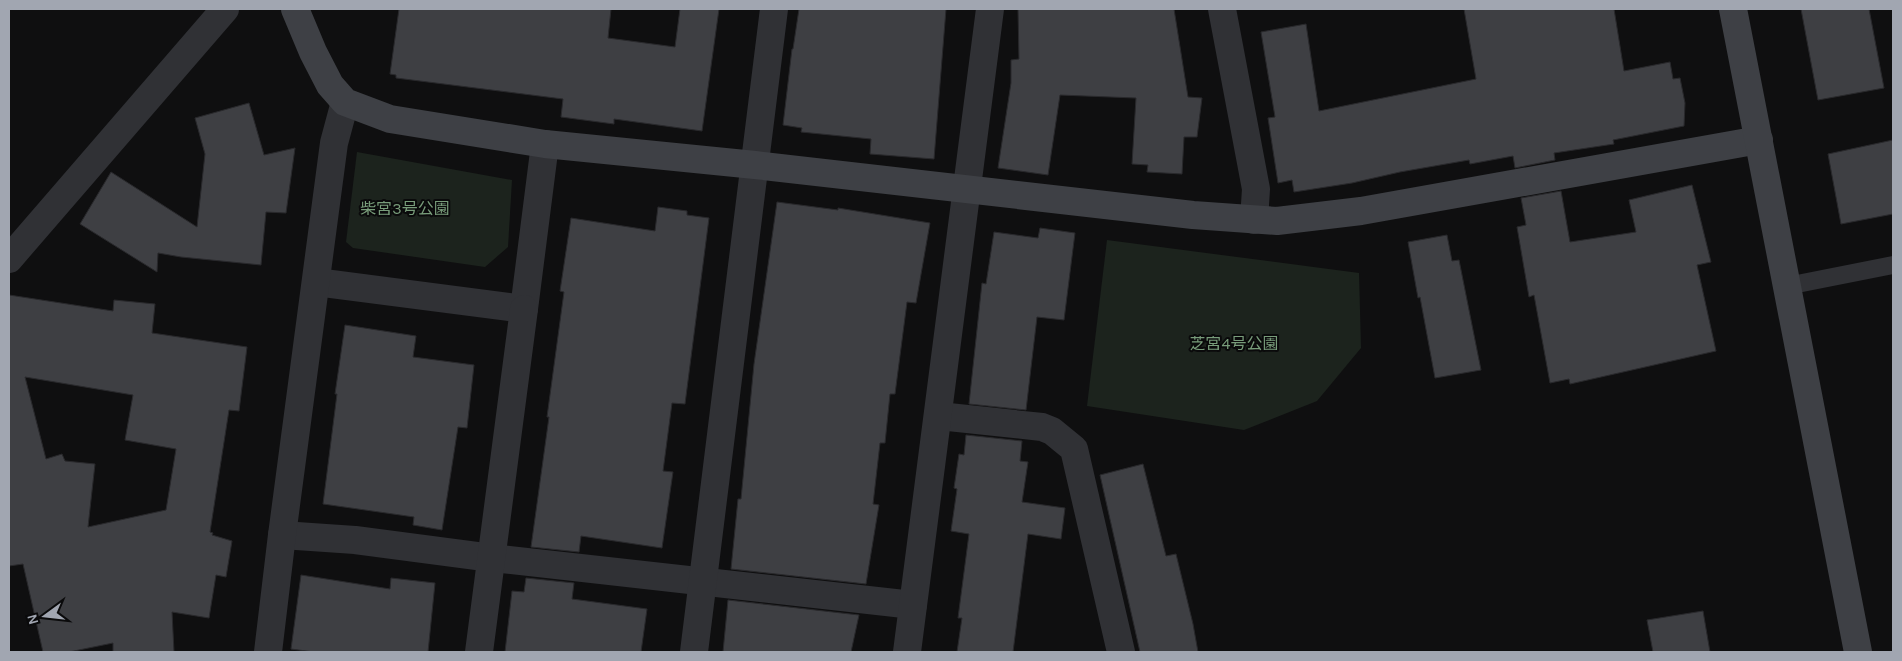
<svg xmlns="http://www.w3.org/2000/svg" width="1902" height="661" viewBox="0 0 1902 661" font-family="Karla,'Noto Sans JP',sans-serif">
<style>
.green{fill:#1c231d}
.building{fill:#3e3f43;stroke:#29292c;fill-rule:evenodd}
.lines{fill:none;stroke-linecap:round;stroke-linejoin:round}
.lane{stroke:#303135;stroke-width:18}
.street{stroke:#303135;stroke-width:28}
.secondary{stroke:#3e4045;stroke-width:28}
.labels{text-anchor:middle;dominant-baseline:central;stroke-width:4;stroke-linejoin:round;paint-order:stroke}
.park-label{font-size:16px;fill:#789c7a;stroke:#0a0a0b}
</style>
<rect width="100%" height="100%" fill="#0f0f10"/>
<g class="green">
<polygon points="357,152 512,180 508,247 485,267 353,248 346,242"/>
<polygon points="1107,240 1359,273 1361,348 1317,401 1244,430 1087,406"/>
</g>
<g class="building">
<polygon points="399,9 611,9 608,38 675,47 680,9 719,9 702,131 614,119 614,124 561,117 563,99 396,78 396,75 390,74"/>
<polygon points="799,9 946,9 934,159 870,154 871,139 801,132 802,128 783,125 792,49 793,49"/>
<polygon points="1018,9 1174,9 1188,97 1202,98 1197,137 1184,137 1182,174 1147,172 1148,165 1132,164 1136,98 1060,95 1048,175 998,168 1011,83 1011,60 1019,59"/>
<polygon points="1464,9 1614,9 1624,71 1670,62 1673,79 1680,78 1685,103 1684,126 1613,140 1614,144 1554,153 1555,160 1515,168 1513,156 1470,164 1469,160 1400,172 1352,183 1294,192 1292,180 1278,183 1268,118 1275,117 1261,32 1306,24 1319,111 1476,79"/>
<polygon points="1801,9 1869,9 1884,88 1818,100"/>
<polygon points="249,103 264,155 295,148 286,213 266,212 261,265 181,257 158,253 157,272 80,224 111,172 197,227 205,154 195,118"/>
<polygon points="1893,140 1893,214 1841,224 1828,154"/>
<polygon points="1692,185 1711,262 1697,265 1716,351 1570,384 1569,379 1550,383 1534,295 1529,297 1517,227 1526,225 1521,198 1561,191 1570,242 1636,232 1629,200"/>
<polygon points="777,202 838,210 838,208 930,223 916,303 907,302 895,394 890,394 885,443 880,443 873,504 879,505 866,584 731,569 738,499 741,499 754,364"/>
<polygon points="658,207 687,211 687,215 709,218 685,404 672,403 663,471 673,472 662,548 581,536 579,552 531,547 549,417 547,417 564,292 560,291 571,218 655,231"/>
<polygon points="1040,228 1075,233 1064,320 1037,317 1026,410 969,404 982,283 986,284 994,232 1038,238"/>
<polygon points="1447,235 1452,261 1459,260 1481,370 1435,378 1420,297 1418,298 1408,242"/>
<path d="M 9,295 L 113,311 L 114,300 L 155,304 L 152,333 L 247,347 L 239,411 L 229,410 L 210,532 L 213,533 L 212,535 L 232,541 L 226,577 L 216,575 L 209,618 L 172,612 L 174,652 L 113,652 L 113,643 L 69,652 L 43,652 L 23,564 L 9,566 ZM 25,377 L 133,395 L 125,440 L 176,449 L 166,510 L 88,527 L 95,464 L 65,461 L 62,454 L 46,459 Z"/>
<polygon points="345,325 416,336 413,357 474,365 467,428 458,427 442,530 413,525 414,517 323,504 337,394 335,394"/>
<polygon points="966,435 1022,441 1020,461 1028,462 1022,502 1065,508 1061,539 1028,534 1013,652 957,652 962,618 958,618 969,534 951,531 957,489 954,488 959,454 964,455"/>
<polygon points="1143,464 1166,556 1176,554 1193,624 1198,652 1140,652 1100,475"/>
<polygon points="301,575 390,589 391,578 435,583 428,652 314,652 291,649"/>
<polygon points="526,578 574,583 572,599 647,609 641,652 505,652 512,591 524,592"/>
<polygon points="728,600 859,615 851,652 723,652"/>
<polygon points="1703,611 1710,652 1653,652 1647,620"/>
</g>
<g class="lines">
<polyline class="lane" points="1787,286 1893,265"/>
<g class="street">
<polyline points="1222,9 1256,189 1254,220"/>
<polyline points="9,259 225,9"/>
<polyline points="316,282 524,309 545,144"/>
<polyline points="939,416 1042,427 1052,431 1074,449 1121,652"/>
<polyline points="282,535 355,540 492,558 913,605"/>
<polyline points="268,652 282,535 334,143 345,102"/>
<polyline points="479,652 524,309"/>
<polyline points="694,652 774,9"/>
<polyline points="907,652 990,9"/>
</g>
<g class="secondary">
<polyline points="295,9 313,52 330,85 345,102 390,119 545,144 755,165 1193,215 1277,221 1361,211 1759,140"/>
<polyline points="1733,9 1858,652"/>
</g>
</g>
<g class="labels">
<g class="park-label">
<text x="405" y="208">柴宮3号公園</text>
<text x="1234" y="343">芝宮4号公園</text>
</g>
</g>
<rect width="1902" height="661" fill="none" stroke="#a1a6b1" stroke-width="20"/>
<g transform="translate(45 616) rotate(255)" stroke="#0a0a0b" stroke-width="4" paint-order="stroke">
<path d="M0-4L9 19L0 12L-9 19Z" fill="#a1a6b1"/>
<text y="-8" font-size="14" font-weight="bold" text-anchor="middle" fill="#a1a6b1">N</text>
</g>
</svg>
